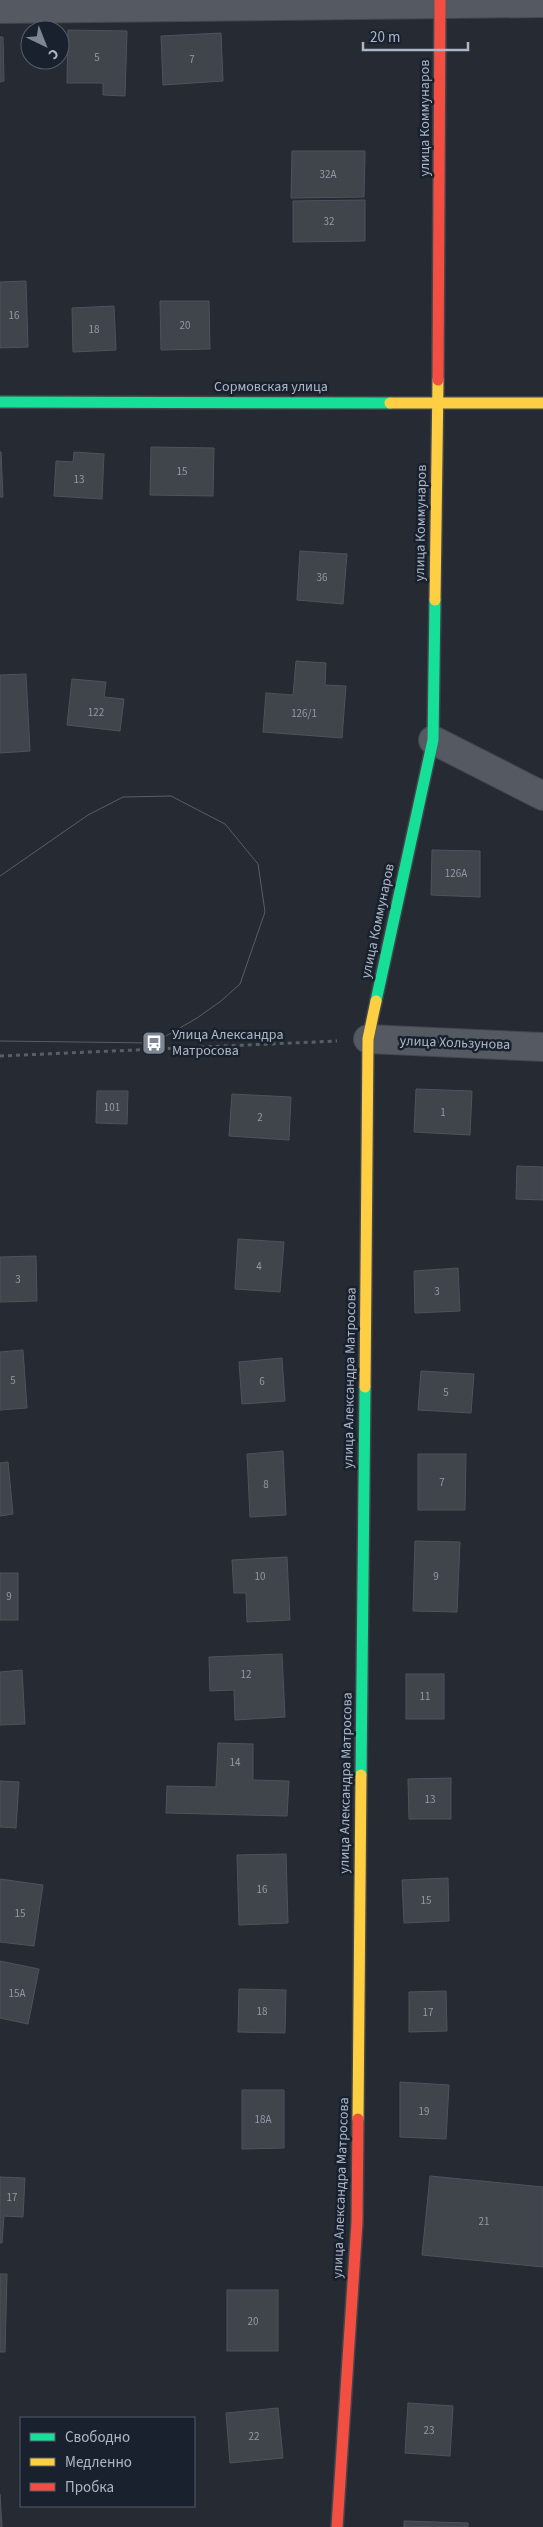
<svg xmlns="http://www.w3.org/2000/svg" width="543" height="2527" viewBox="0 0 543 2527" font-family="'Source Sans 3',sans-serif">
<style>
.building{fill:#40444b;stroke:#4d535c}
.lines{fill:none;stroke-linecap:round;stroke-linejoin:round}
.street-casing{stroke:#42464c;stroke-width:30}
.fast-casing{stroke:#42464c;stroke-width:14}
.slow-casing{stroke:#42464c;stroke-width:14}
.jam-casing{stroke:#42464c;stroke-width:14}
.path{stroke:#585e65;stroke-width:3;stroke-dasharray:4 4;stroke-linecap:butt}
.street{stroke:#545962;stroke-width:28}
.fast{stroke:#16e098;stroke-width:11}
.slow{stroke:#ffcf43;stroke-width:11}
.jam{stroke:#f24e42;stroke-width:11}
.tram{stroke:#595d64;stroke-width:1}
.labels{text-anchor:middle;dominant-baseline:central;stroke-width:5;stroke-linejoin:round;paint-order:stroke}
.number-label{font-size:11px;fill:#929aa7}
.street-label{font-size:14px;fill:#adb7c6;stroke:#19212e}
.poi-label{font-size:14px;fill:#adb7c6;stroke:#19212e;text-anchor:start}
</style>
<rect width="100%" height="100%" fill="#262b33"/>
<g class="building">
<polygon points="68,30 127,31 125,96 103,95 103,83 67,83"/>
<polygon points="221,33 223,81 163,85 161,36"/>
<polygon points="0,37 3,37 4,81 0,82"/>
<polygon points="292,151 365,151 364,197 291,198"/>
<polygon points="365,200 365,241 293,242 293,201"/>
<polygon points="26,281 28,347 0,348 0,282"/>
<polygon points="160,301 209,301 210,349 161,350"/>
<polygon points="114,306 116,350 73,352 72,308"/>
<polygon points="151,447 214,448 213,496 150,495"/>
<polygon points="0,452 1,452 3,497 0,497"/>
<polygon points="74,452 104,454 102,499 54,496 56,461 73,462"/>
<polygon points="300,551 347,554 343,604 297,600"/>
<polygon points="296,661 326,663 325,685 346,686 342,738 263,732 266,693 293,695"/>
<polygon points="26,674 30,751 0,753 0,675"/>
<polygon points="72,679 106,682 104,697 124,699 120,731 67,725"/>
<polygon points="432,850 480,851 480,897 431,895"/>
<polygon points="416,1089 472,1091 470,1135 414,1132"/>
<polygon points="97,1091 128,1091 127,1124 96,1123"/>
<polygon points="232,1094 291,1097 289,1140 229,1136"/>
<polygon points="517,1166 543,1167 543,1200 516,1199"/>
<polygon points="238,1239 284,1242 280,1292 235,1289"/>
<polygon points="36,1256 37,1301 0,1302 0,1257"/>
<polygon points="458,1268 460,1311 415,1313 414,1271"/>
<polygon points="23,1350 27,1408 0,1410 0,1352"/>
<polygon points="282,1358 285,1401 242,1404 239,1362"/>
<polygon points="421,1371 474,1374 471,1413 418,1410"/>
<polygon points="283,1451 286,1515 250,1517 247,1454"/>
<polygon points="418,1454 466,1454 465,1510 418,1510"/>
<polygon points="8,1462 13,1514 0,1516 0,1463"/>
<polygon points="415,1541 460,1542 457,1612 413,1611"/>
<polygon points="287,1557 290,1620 247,1622 246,1593 234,1593 232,1560"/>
<rect x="0" y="1573" width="18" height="47"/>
<polygon points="282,1654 285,1717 235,1720 234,1690 210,1691 209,1657"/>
<polygon points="22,1670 25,1724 0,1725 0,1672"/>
<rect x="406" y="1674" width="38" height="45"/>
<polygon points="218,1743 253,1744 253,1780 289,1781 287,1816 166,1813 167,1786 216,1787"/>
<polygon points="451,1778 451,1819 409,1819 408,1779"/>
<polygon points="0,1781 19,1782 16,1828 0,1827"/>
<polygon points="286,1854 288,1923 239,1925 237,1855"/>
<polygon points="448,1878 449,1921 404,1923 402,1880"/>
<polygon points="0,1879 43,1885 34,1946 0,1942"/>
<polygon points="0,1961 39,1969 28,2024 0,2018"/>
<polygon points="239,1989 286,1990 285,2033 238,2032"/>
<polygon points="446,1991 447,2031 409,2032 409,1992"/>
<polygon points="400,2082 449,2085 446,2139 400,2137"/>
<polygon points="242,2090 284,2090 284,2148 242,2149"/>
<polygon points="430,2176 543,2187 543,2267 422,2255"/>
<polygon points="0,2177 25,2178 23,2217 4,2216 2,2243 0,2243"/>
<polygon points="0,2274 7,2274 5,2352 0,2352"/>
<rect x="227" y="2290" width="51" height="61"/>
<polygon points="408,2403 453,2406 450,2456 405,2453"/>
<polygon points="278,2408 283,2458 230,2463 226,2413"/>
<polygon points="0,2494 2,2527 0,2527"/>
<polygon points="404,2521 468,2523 468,2527 404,2527"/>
</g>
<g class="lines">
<g class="street-casing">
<g id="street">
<polyline points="0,9 543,3"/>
<polyline points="433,740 543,796"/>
<polyline points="368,1039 543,1047"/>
</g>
</g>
<g class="fast-casing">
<g id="fast">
<polyline points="0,402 390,403"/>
<polyline points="376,1001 433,740 435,600"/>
<polyline points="361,1775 365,1387"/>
</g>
</g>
<g class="slow-casing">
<g id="slow">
<polyline points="390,403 543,403"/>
<polyline points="435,600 438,380"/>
<polyline points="365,1387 368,1039 376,1001"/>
<polyline points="358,2119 361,1775"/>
</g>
</g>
<g class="jam-casing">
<g id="jam">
<polyline points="438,380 440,0"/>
<polyline points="337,2527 357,2222 358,2119"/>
</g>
</g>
<polyline class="path" points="0,1056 337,1041"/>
<use href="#street" class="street"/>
<use href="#fast" class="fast"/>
<use href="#slow" class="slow"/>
<use href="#jam" class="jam"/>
<polyline class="tram" points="0,876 88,815 123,797 171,796 225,824 258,864 265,912 240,984 221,1001 197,1018 154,1043 0,1041"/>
</g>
<defs>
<g id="bus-square" transform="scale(1.25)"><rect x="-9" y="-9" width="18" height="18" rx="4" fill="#7e8693" stroke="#19212e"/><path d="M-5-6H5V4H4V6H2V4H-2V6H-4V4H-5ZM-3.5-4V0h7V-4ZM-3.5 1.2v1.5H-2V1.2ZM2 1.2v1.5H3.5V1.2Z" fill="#fff"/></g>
</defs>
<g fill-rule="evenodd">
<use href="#bus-square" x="154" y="1043"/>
</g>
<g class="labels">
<g class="number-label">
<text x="97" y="57">5</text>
<text x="192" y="59">7</text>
<text x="328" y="174">32А</text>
<text x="329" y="221">32</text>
<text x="14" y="315">16</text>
<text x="185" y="325">20</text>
<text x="94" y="329">18</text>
<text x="182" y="471">15</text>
<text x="79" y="479">13</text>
<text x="322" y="577">36</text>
<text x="96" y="712">122</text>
<text x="304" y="713">126/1</text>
<text x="456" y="873">126А</text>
<text x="112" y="1107">101</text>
<text x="443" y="1112">1</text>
<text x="260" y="1117">2</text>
<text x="259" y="1266">4</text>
<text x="18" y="1279">3</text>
<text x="437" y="1291">3</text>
<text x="13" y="1380">5</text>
<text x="262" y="1381">6</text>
<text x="446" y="1392">5</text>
<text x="442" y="1482">7</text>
<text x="266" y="1484">8</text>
<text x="260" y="1576">10</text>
<text x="436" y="1576">9</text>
<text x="9" y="1596">9</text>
<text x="246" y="1674">12</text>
<text x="425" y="1696">11</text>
<text x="235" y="1762">14</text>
<text x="430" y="1799">13</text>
<text x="262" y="1889">16</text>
<text x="426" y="1900">15</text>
<text x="20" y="1913">15</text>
<text x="17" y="1993">15А</text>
<text x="262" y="2011">18</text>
<text x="428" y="2012">17</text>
<text x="424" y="2111">19</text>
<text x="263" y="2119">18А</text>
<text x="12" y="2197">17</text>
<text x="484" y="2221">21</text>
<text x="253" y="2321">20</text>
<text x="429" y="2430">23</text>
<text x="254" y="2436">22</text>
</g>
<g class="street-label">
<text transform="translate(425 118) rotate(-90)">улица Коммунаров</text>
<text x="271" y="387">Сормовская улица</text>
<text transform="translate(421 523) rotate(-89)">улица Коммунаров</text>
<text transform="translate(378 921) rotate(-78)">улица Коммунаров</text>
<text transform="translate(455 1043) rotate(2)">улица Хользунова</text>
<text transform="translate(350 1378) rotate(-89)">улица Александра Матросова</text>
<text transform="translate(346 1783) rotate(-89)">улица Александра Матросова</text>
<text transform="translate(341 2188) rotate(-88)">улица Александра Матросова</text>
</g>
<g class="poi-label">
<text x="172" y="1035">Улица Александра<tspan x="172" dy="16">Матросова</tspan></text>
</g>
</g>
<rect x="20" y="2417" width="175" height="90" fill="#19212e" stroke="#545d6b"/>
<rect x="30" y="2433" width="25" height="8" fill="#16e098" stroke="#545d6b"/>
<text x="65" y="2442" font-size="15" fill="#adb7c6">Свободно</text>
<rect x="30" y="2458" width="25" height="8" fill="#ffcf43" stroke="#545d6b"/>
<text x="65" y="2467" font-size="15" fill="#adb7c6">Медленно</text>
<rect x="30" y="2483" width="25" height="8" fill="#f24e42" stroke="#545d6b"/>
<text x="65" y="2492" font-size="15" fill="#adb7c6">Пробка</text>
<g transform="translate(45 45) rotate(137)"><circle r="24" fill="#19212e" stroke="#545d6b"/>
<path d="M0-4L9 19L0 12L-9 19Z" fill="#7e8693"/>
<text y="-8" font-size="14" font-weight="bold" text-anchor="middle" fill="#adb7c6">С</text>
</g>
<path d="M363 42v8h105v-8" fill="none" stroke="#adb7c6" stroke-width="2.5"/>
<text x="370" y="42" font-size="15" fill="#adb7c6" stroke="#19212e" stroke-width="4" paint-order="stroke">20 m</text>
</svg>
